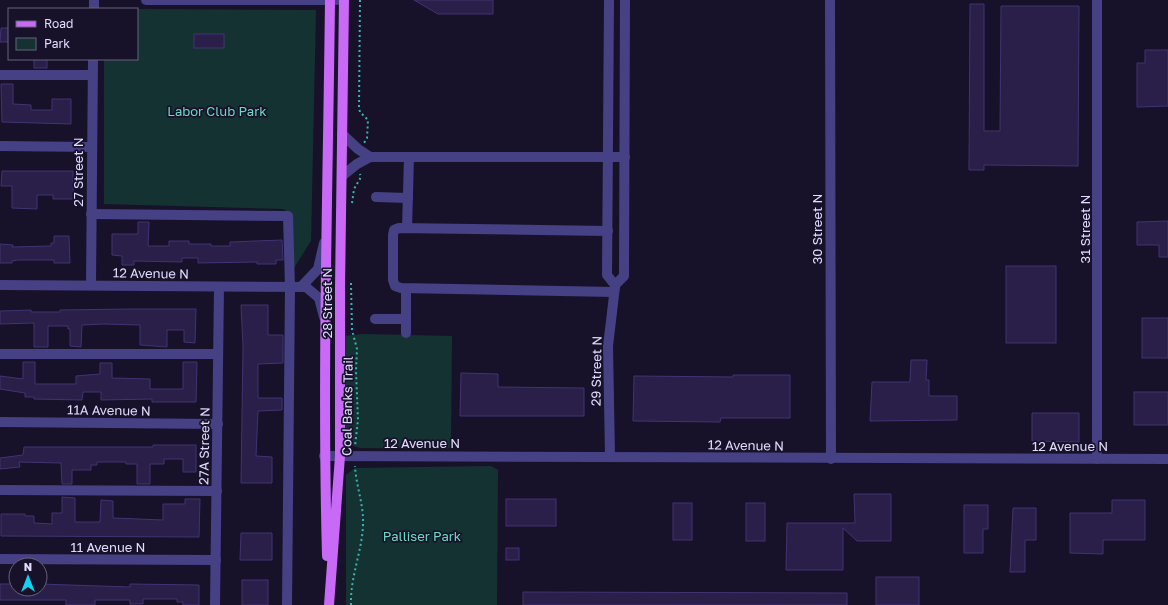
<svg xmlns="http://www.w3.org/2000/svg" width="1168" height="605" viewBox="0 0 1168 605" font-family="'Golos Text',sans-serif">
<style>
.green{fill:#153232}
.building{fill:#291f49;stroke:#423373}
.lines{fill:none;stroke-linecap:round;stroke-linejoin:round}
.path{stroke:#38b5b3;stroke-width:2;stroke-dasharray:2 3;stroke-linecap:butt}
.minor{stroke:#464085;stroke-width:10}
.major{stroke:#c86af6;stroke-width:10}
.labels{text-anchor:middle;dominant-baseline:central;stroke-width:3.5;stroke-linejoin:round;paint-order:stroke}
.park-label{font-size:13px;fill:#6bdac3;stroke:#171229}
.street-label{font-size:13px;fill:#e1dcfd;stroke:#171229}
</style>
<rect width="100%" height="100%" fill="#171229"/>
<g class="green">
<polygon points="137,9 316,10 311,241 294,268 288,212 283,209 104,204 104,59 137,59"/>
<polygon points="363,334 452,336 451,446 448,449 360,448 350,445 345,438 344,336"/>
<polygon points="491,466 498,470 497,605 346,605 346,475 355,468"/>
</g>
<g class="building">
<polygon points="414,0 493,0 493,14 438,14"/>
<polygon points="970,4 984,4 984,131 1000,131 1001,6 1079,6 1078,166 984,165 984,170 969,170"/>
<polygon points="1,28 9,28 9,42 0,42"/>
<rect x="194" y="34" width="30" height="14"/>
<polygon points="1145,50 1168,50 1168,106 1137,107 1137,63 1145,63"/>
<rect x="34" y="59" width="13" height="9"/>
<polygon points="1,84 13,84 13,104 31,105 31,110 52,110 52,99 71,99 71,124 2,122"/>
<polygon points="2,171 73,171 73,199 53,199 53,195 37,195 37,209 12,208 12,186 1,186"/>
<polygon points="1168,221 1168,257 1159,257 1159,245 1137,245 1137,222"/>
<polygon points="138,222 149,222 148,246 169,246 169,241 189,241 189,244 211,244 211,246 230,246 230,242 282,240 283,260 276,260 276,264 257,264 257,262 198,263 198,258 182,258 182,262 134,261 134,265 122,265 122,256 112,255 112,234 138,234"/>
<polygon points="54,236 69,236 70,263 54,263 54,260 18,260 12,261 12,263 0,263 0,244 13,245 12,247 51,246 51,243 54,243"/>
<rect x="1006" y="266" width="50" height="77"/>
<polygon points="241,305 268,305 268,335 283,335 283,363 258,364 258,398 282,398 282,410 258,411 256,456 272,457 272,483 241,483 243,347"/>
<polygon points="131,309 196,309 195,343 184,342 184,330 167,330 167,347 140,345 140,325 104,324 82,325 81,347 70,346 70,329 68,329 68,326 48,326 48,347 34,347 34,323 0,324 0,311 31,310 31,312 60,312 60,310"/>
<rect x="1142" y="318" width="26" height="40"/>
<polygon points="911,360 927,360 926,380 929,380 929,396 957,396 957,420 870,421 872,382 910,382"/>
<polygon points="23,362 35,362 35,384 76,384 76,376 100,374 100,363 112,363 112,378 150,379 150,389 183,389 183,362 197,362 196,402 152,402 152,399 101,400 101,392 83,392 82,400 34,399 34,397 25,397 25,393 0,389 0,376 23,379"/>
<polygon points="461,373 498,374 498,387 584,388 584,416 460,416"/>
<polygon points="733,375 790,375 790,418 721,418 720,422 633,421 634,376 733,377"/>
<rect x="1134" y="392" width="34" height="33"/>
<polygon points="1032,413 1079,413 1079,442 1032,441"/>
<polygon points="153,445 196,445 196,472 183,472 183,459 164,459 164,464 150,464 150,484 137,484 137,464 126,464 126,462 97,462 97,465 91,465 91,470 72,470 72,484 62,484 61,463 19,462 20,467 0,469 0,458 23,455 24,447 153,447"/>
<polygon points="854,494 891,494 891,541 857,541 843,528 843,570 786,570 787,523 855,523"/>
<polygon points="62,497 75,498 75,522 100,522 101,500 113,501 113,518 163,520 163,504 185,504 185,499 200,499 199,537 1,536 1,514 25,514 25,516 34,516 34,523 52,524 52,513 62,513"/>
<rect x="506" y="499" width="50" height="27"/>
<polygon points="1112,500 1145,500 1145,540 1103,540 1103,554 1070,553 1070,513 1112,513"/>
<rect x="673" y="503" width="19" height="37"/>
<rect x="746" y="503" width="19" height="38"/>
<polygon points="964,505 988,505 988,529 983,529 983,553 964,553"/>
<polygon points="1013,508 1036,508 1036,540 1025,540 1025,572 1010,572"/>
<polygon points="241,533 272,533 272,560 240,560"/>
<rect x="506" y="548" width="13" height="12"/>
<rect x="876" y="577" width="43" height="28"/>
<rect x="242" y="580" width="26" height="25"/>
<polygon points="0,584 16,584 16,589 40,589 40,584 130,587 130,584 199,585 199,605 183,605 183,602 177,602 177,599 143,599 143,604 130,604 130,600 95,600 95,605 66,605 66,600 0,600"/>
<polygon points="523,592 847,593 847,605 523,605"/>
</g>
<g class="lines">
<g class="path">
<polyline points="360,0 359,108 360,112 368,120 367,138 364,143"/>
<polyline points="352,203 354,189 361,177 360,174"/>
<polyline points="351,283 352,330 357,349 356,371 358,420 355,446"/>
<path d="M 351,605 C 350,577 362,552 363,525 C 364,505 356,486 355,466"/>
</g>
<g class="minor">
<polyline points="146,0 337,0"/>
<polyline points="609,0 607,275 615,285"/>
<polyline points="830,0 831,459"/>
<polyline points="94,9 94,0"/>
<polyline points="0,75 92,75"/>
<polyline points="342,134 358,149 370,157"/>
<polyline points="0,146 91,147"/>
<polyline points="342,176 357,164 370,157 625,157"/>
<polyline points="376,197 408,198"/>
<polyline points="91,214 288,216 290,287 287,605"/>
<polyline points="407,228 409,157"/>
<polyline points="608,231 399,228 394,230 393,235 393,280 395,286 401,288 614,292"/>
<polyline points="91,284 93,59"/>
<polyline points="0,285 306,287 319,298 324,317"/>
<polyline points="615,285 624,276 625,0"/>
<polyline points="301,287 318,269 324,243"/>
<polyline points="375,319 406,319 406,289"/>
<polyline points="406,333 406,319"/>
<polyline points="0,354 218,354"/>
<polyline points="0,422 218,424"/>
<polyline points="324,456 1168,459"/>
<polyline points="610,456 608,346 615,287"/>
<polyline points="1097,459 1097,0"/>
<polyline points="0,490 217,491"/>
<polyline points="0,559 216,560"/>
<polyline points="215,605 219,287"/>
</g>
<g class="major">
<path d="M 327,556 C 322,371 328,185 330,0"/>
<polyline points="329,605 340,456 340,288 344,0"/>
</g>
</g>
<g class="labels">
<g class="park-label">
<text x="217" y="111">Labor Club Park</text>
<text x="422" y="536">Palliser Park</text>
</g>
<g class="street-label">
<text transform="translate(78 172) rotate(-90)">27 Street N</text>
<text transform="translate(817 229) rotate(-90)">30 Street N</text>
<text transform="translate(1085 229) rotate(-90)">31 Street N</text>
<text transform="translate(151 273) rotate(1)">12 Avenue N</text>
<text transform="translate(327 303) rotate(-90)">28 Street N</text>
<text transform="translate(596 371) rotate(-89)">29 Street N</text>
<text transform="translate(347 406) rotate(-89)">Coal Banks Trail</text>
<text transform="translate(109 410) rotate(1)">11A Avenue N</text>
<text x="422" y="443">12 Avenue N</text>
<text transform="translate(746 445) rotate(1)">12 Avenue N</text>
<text transform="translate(204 446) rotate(-89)">27A Street N</text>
<text x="1070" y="446">12 Avenue N</text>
<text x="108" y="547">11 Avenue N</text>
</g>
</g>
<rect x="8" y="8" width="130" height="52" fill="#171229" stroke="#68637e"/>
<rect x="16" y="21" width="20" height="6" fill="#c86af6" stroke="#68637e"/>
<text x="44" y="28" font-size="12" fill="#e1dcfd">Road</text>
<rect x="16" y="38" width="20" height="12" fill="#153232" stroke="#68637e"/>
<text x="44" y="48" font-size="12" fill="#e1dcfd">Park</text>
<g transform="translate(28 577)"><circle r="19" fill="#171229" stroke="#68637e"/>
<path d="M0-3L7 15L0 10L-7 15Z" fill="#14d1f1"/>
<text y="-6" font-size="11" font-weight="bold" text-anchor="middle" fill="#e1dcfd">N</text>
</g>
</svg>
